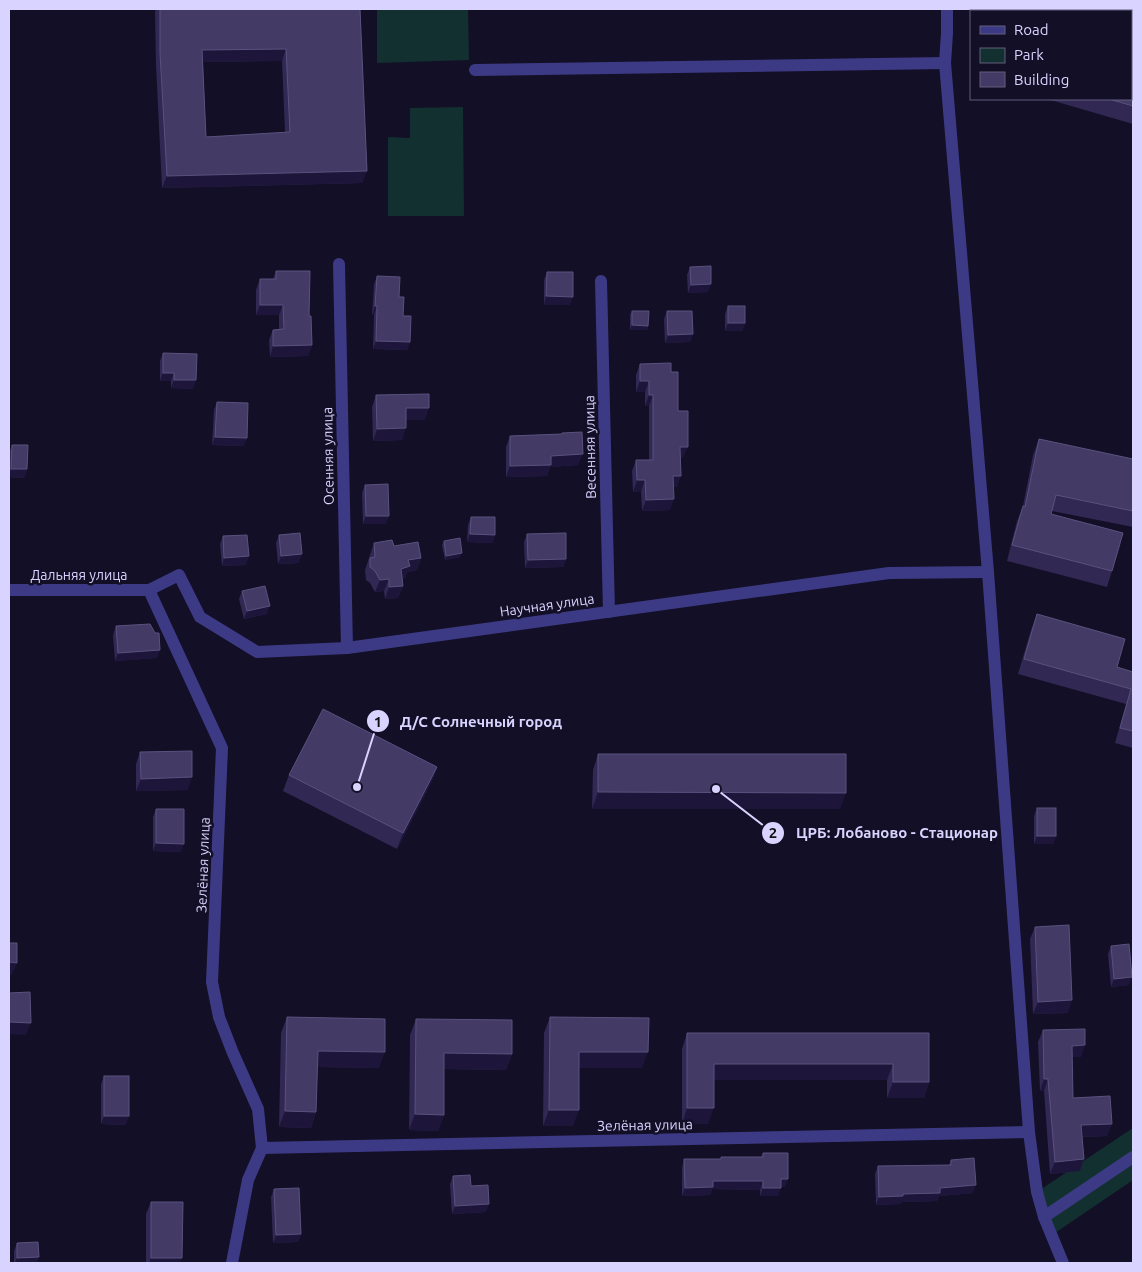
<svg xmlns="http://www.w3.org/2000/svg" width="1142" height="1272" viewBox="0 0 1142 1272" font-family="Ubuntu,sans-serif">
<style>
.green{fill:#12302f}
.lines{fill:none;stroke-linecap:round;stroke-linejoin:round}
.minor{stroke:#3d3a85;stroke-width:12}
.wall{fill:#312854;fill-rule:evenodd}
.shaded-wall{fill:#1d163a}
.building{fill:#433a66;stroke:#5a527e;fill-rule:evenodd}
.labels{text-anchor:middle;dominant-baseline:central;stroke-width:5;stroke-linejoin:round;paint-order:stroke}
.street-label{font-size:14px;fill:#d9d4ff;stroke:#130f26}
.leader{fill:none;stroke:#d9d4ff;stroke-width:2}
.callout-dot{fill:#d9d4ff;stroke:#130f26;stroke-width:2}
.mark-label{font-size:15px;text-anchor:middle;font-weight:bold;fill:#111}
.callout-label{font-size:15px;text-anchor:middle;font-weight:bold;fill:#d9d4ff;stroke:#130f26;stroke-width:5;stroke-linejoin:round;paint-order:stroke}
</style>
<rect width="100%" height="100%" fill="#130f26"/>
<g class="green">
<polygon points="377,9 468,9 469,60 377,63"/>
<polygon points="463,107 464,216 388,216 388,137 410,138 410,108"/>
<polygon points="1133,1128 1133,1180 1052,1235 1037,1192"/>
</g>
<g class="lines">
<g class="minor">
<polyline points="947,9 947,33 945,63 988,572 1029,1132 1037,1192 1044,1217 1063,1263"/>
<polyline points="475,70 945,63"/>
<polyline points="339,264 347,648"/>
<polyline points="601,281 609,612"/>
<polyline points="9,590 149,590 179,575 200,617 257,652 347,648 889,573 988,572"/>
<polyline points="149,590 222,748 212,982 219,1017 233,1053 258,1109 262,1148 248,1180 232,1263"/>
<polyline points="262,1148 1029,1132"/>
<polyline points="1044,1217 1133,1157"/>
</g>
</g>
<g class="wall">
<path d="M 156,9 L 360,9 L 367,171 L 362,183 L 162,188 L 156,65 L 155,12 ZM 282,61 L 285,132 L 206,137 L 203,62 Z"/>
<polygon points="1011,9 1133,9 1133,124 1047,99 1131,99 1131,11 1010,11"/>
<polygon points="690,267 708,292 688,293 687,275"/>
<polygon points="276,271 309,316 312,345 308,356 270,357 269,340 273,330 279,330 279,315 256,315 256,290 260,279 273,279"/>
<polygon points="547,272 570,305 544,305 544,280"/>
<polygon points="377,276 399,297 403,316 410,342 407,350 373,349 374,315 372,315 374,284"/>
<polygon points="728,306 745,323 742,331 725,331 725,314"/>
<polygon points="632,311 648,326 647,330 630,330 630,315"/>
<polygon points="667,311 693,334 690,342 665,343 664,319"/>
<polygon points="163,353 193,389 171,388 171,381 160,381 160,361"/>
<polygon points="640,364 671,372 678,411 683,458 680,458 677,487 674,487 670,510 642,511 641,491 633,492 632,471 636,460 649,460 649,406 645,406 645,392 636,392 636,375"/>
<polygon points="376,395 425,420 406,420 402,440 373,441 372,407"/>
<polygon points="217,402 244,446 212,445 214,410"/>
<polygon points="562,433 578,465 550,467 547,476 506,477 506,447 510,436 562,434"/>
<polygon points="1039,439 1133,459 1133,527 1052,511 1051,514 1112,571 1107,587 1007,561 1017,521 1023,506 1033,455"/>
<polygon points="12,445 27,469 24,478 9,477 9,453"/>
<polygon points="365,485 386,524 363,524 362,493"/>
<polygon points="471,517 495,535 492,543 467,542 468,525"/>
<polygon points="527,534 566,559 563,567 525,568 524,542"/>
<polygon points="279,535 299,563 278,564 276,543"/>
<polygon points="223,536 246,565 222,566 220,544"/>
<polygon points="444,541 460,557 445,560 442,545"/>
<polygon points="374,543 394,546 421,558 417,570 407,572 405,578 402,579 403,586 398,598 385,599 384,591 375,592 370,583 366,580 365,570"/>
<polygon points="242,591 267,614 244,619 239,599"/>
<polygon points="1037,614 1117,667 1133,672 1133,748 1115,743 1126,704 1018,674 1031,630"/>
<polygon points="116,626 157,658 115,661 113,635"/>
<polygon points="140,752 188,790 136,791 136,764"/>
<polygon points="598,754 840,809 592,809 593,770"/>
<polygon points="437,767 431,783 397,849 283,791 289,775"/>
<polygon points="1037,808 1056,836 1053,844 1034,844 1034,816"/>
<polygon points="156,809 181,852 153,851 153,817"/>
<polygon points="1035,927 1068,1013 1033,1014 1030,939"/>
<polygon points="1111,946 1129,985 1111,987 1108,954"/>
<polygon points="287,1017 379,1068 317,1067 316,1112 311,1128 279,1127 281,1033"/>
<polygon points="550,1017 642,1068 579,1068 573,1126 543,1126 544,1033"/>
<polygon points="416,1019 512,1054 506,1070 444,1069 444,1115 438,1131 409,1130 410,1035"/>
<polygon points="1043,1030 1081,1057 1072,1057 1073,1098 1107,1136 1082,1137 1084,1159 1080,1171 1050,1174 1044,1091 1040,1091 1038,1042"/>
<polygon points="687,1033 929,1033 929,1082 924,1098 887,1098 887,1080 714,1080 708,1124 682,1124 682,1049"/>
<polygon points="104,1076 126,1125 101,1124 101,1084"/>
<polygon points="763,1153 785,1187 781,1187 778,1196 760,1196 760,1190 712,1189 710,1195 682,1196 682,1168 684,1159 721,1159 721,1157 761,1157"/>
<polygon points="951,1160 973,1193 939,1196 937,1201 901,1202 900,1204 876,1205 875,1174 878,1166 949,1165"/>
<polygon points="453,1176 471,1186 486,1212 452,1214 450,1184"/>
<polygon points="274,1189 301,1234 298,1242 273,1243 271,1197"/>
<polygon points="151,1202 180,1263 146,1263 146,1214"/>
<polygon points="17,1243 37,1263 14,1263 14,1251"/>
</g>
<g class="shaded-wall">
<polygon points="286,49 282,61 198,62 202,50"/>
<polygon points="367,171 362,183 162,188 167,176"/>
<polygon points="711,284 708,292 688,293 691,285"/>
<polygon points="546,296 573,297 570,305 544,305"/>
<polygon points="260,305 283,305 279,315 256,315"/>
<polygon points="375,306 377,306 374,315 372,315"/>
<polygon points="728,323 745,323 742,331 725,331"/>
<polygon points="632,325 648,326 647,330 630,330"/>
<polygon points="693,334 690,342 665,343 668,335"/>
<polygon points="376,341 410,342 407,350 373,349"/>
<polygon points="312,345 308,356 270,357 273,346"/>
<polygon points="163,373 174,373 171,381 160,381"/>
<polygon points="174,380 196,380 193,389 171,388"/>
<polygon points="640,381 649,381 645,392 636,392"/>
<polygon points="649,395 653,395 649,406 645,406"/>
<polygon points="406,408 429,408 425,420 401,420"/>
<polygon points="406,428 402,440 373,441 377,429"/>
<polygon points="215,437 247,438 244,446 212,445"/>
<polygon points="680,447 688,447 683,458 676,458"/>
<polygon points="583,454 578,465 550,467 547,476 506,477 510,466 551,456"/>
<polygon points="11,469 27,469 24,478 9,477"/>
<polygon points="673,476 681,476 677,487 669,487"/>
<polygon points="637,480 645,480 641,491 633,492"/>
<polygon points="674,499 670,510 642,511 646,500"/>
<polygon points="366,516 389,516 386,524 363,524"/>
<polygon points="470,534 495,535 492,543 467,542"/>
<polygon points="462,553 460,557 445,560 446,556"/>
<polygon points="302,554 299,563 278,564 281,556"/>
<polygon points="249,556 246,565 222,566 224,558"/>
<polygon points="421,558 417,570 407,572 405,578 397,581 401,569 408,560"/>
<polygon points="566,559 563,567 525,568 528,560"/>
<polygon points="389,579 384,591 375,592 380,580"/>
<polygon points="403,586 398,598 385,599 389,587"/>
<polygon points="270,606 267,614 244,619 247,611"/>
<polygon points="160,650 157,658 115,661 118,653"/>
<polygon points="437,767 431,783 397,849 403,833"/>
<polygon points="192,777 188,790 136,791 141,779"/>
<polygon points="598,792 846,793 840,809 592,809"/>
<polygon points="1037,836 1056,836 1053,844 1034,844"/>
<polygon points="156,843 184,844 181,852 153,851"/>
<polygon points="9,962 17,963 12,975 9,975"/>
<polygon points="1132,977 1129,985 1111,987 1114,979"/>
<polygon points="1072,1000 1068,1013 1033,1014 1038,1002"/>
<polygon points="9,1022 31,1023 26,1035 9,1034"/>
<polygon points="1085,1045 1081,1057 1068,1057 1072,1046"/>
<polygon points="318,1051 385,1052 379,1068 312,1067"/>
<polygon points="579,1052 648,1052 642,1068 574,1068"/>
<polygon points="444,1053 512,1054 506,1070 438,1069"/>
<polygon points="714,1064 893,1064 887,1080 708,1080"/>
<polygon points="1044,1079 1048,1079 1044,1091 1040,1091"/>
<polygon points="893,1082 929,1082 924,1098 887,1098"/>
<polygon points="687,1108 714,1108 708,1124 682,1124"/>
<polygon points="549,1110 579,1110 573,1126 543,1126"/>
<polygon points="285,1111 316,1112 311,1128 279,1127"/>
<polygon points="415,1114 444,1115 438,1131 409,1130"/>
<polygon points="104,1116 129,1116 126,1125 101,1124"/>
<polygon points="1112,1124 1107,1136 1077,1137 1081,1125"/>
<polygon points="1084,1159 1080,1171 1050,1174 1055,1162"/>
<polygon points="781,1179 788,1179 785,1187 778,1187"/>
<polygon points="713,1181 763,1181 760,1190 712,1189 710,1195 682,1196 685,1188"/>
<polygon points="976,1185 973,1193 939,1196 937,1201 901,1202 900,1204 876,1205 879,1197 940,1188"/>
<polygon points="763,1188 781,1188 778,1196 760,1196"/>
<polygon points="489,1204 486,1212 452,1214 455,1206"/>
<polygon points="301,1234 298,1242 273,1243 276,1235"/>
<polygon points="39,1257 37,1263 15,1263 17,1258"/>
<polygon points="151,1258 182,1258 180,1263 149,1263"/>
</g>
<g class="building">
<path d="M 160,9 L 360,9 L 367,171 L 167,176 L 160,53 ZM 286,49 L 290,132 L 206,137 L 202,50 Z"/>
<polygon points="1012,9 1133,9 1133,106 1109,99 1131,99 1131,11 1012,11"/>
<polygon points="711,266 711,284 691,285 690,267"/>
<polygon points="276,271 310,271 309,316 311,316 312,345 273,346 273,330 284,329 283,305 260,305 260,279 276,279"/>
<polygon points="547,272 573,272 573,297 546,296"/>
<polygon points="377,276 400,277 399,297 404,297 403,316 411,316 410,342 376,341 377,306 375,306"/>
<rect x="728" y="306" width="17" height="17"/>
<polygon points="632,311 649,311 648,326 632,325"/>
<polygon points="667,311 692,311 693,334 668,335"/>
<polygon points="163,353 197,354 196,380 174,380 174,373 163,373"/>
<polygon points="671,363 671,372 678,372 678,411 688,411 688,447 680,447 681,476 673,476 674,499 646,500 645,480 637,480 636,460 653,460 653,395 649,395 649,381 640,381 640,364"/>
<polygon points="429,394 429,408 406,408 406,428 377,429 376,395"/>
<polygon points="217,402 248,403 247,438 215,437"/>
<polygon points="582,432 583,454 551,456 551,465 510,466 510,436 562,434 562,433"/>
<polygon points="1039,439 1133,459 1133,511 1056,495 1051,514 1123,533 1112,571 1012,545 1023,506 1025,507"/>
<polygon points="12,445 28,445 27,469 11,469"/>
<polygon points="388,484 389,516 366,516 365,485"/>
<polygon points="471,517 495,517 495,535 470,534"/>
<polygon points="300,533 302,554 281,556 279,535"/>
<polygon points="566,533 566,559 528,560 527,534"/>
<polygon points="247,535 249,556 224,558 223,536"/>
<polygon points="460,538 462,553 446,556 444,541"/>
<polygon points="392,540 394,546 418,542 421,558 408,560 410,566 401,569 403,586 389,587 389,579 380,580 375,571 370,567 370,558 375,557 374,543"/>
<polygon points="265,586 270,606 247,611 242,591"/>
<polygon points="1037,614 1125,639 1117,667 1133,672 1133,731 1120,728 1131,689 1024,659"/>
<polygon points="150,624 155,633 159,633 160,650 118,653 116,626"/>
<polygon points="323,709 437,767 403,833 289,775"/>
<polygon points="192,751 192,777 141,779 140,752"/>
<polygon points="598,754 846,754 846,793 598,792"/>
<rect x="1037" y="808" width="19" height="28"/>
<polygon points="156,809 184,809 184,844 156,843"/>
<polygon points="1069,925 1072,1000 1038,1002 1035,927"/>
<polygon points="9,943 17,943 17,963 9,962"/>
<polygon points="1129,944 1132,977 1114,979 1111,946"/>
<polygon points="30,992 31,1023 9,1022 9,993"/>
<polygon points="287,1017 385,1019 385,1052 318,1051 316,1112 285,1111"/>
<polygon points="550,1017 649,1018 648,1052 579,1052 579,1110 549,1110"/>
<polygon points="416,1019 512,1020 512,1054 444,1053 444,1115 415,1114"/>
<polygon points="1085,1029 1085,1045 1072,1046 1073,1098 1110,1096 1112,1124 1081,1125 1084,1159 1055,1162 1048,1079 1044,1079 1043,1030"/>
<polygon points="687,1033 929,1033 929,1082 893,1082 893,1064 714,1064 714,1108 687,1108"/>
<rect x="104" y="1076" width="25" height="40"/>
<polygon points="763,1153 788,1153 788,1179 781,1179 781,1188 763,1188 763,1181 713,1181 713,1187 685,1188 684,1159 721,1159 721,1157 763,1157"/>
<polygon points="974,1158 976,1185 940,1188 940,1193 903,1194 903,1196 879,1197 878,1166 951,1165 951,1160"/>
<polygon points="470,1175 471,1186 488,1185 489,1204 455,1206 453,1176"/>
<polygon points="299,1188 301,1234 276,1235 274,1189"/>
<polygon points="151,1202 183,1202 182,1258 151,1258"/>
<polygon points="38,1242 39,1257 17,1258 17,1243"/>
</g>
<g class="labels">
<g class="street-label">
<text transform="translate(590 447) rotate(-91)">Весенняя улица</text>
<text transform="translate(328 456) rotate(-91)">Осенняя улица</text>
<text x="79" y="575">Дальняя улица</text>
<text transform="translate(547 605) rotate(-8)">Научная улица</text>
<text transform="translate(203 865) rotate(-88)">Зелёная улица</text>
<text transform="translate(645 1125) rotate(-1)">Зелёная улица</text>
</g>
</g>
<path class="leader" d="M357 787L378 721M716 789L773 833"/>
<g class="callout-dot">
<circle cx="357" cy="787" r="5"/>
<circle cx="716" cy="789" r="5"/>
<circle cx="378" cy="721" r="12"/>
<circle cx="773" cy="833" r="12"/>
</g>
<g class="mark-label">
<text x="378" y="727">1</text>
<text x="773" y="838">2</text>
</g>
<g class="callout-label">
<text x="481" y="727">Д/С Солнечный город</text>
<text x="897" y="838">ЦРБ: Лобаново - Стационар</text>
</g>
<rect width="1142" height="1272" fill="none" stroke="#d9d4ff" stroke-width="20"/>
<rect x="970" y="10" width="162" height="90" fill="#130f26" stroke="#625e7d"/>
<rect x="980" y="26" width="25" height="8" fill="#3d3a85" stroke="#625e7d"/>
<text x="1014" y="35" font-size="15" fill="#d9d4ff">Road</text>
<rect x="980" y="48" width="25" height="15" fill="#12302f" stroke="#625e7d"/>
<text x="1014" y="60" font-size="15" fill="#d9d4ff">Park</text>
<rect x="980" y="72" width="25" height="15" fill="#433a66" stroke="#625e7d"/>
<text x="1014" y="85" font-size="15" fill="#d9d4ff">Building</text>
</svg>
